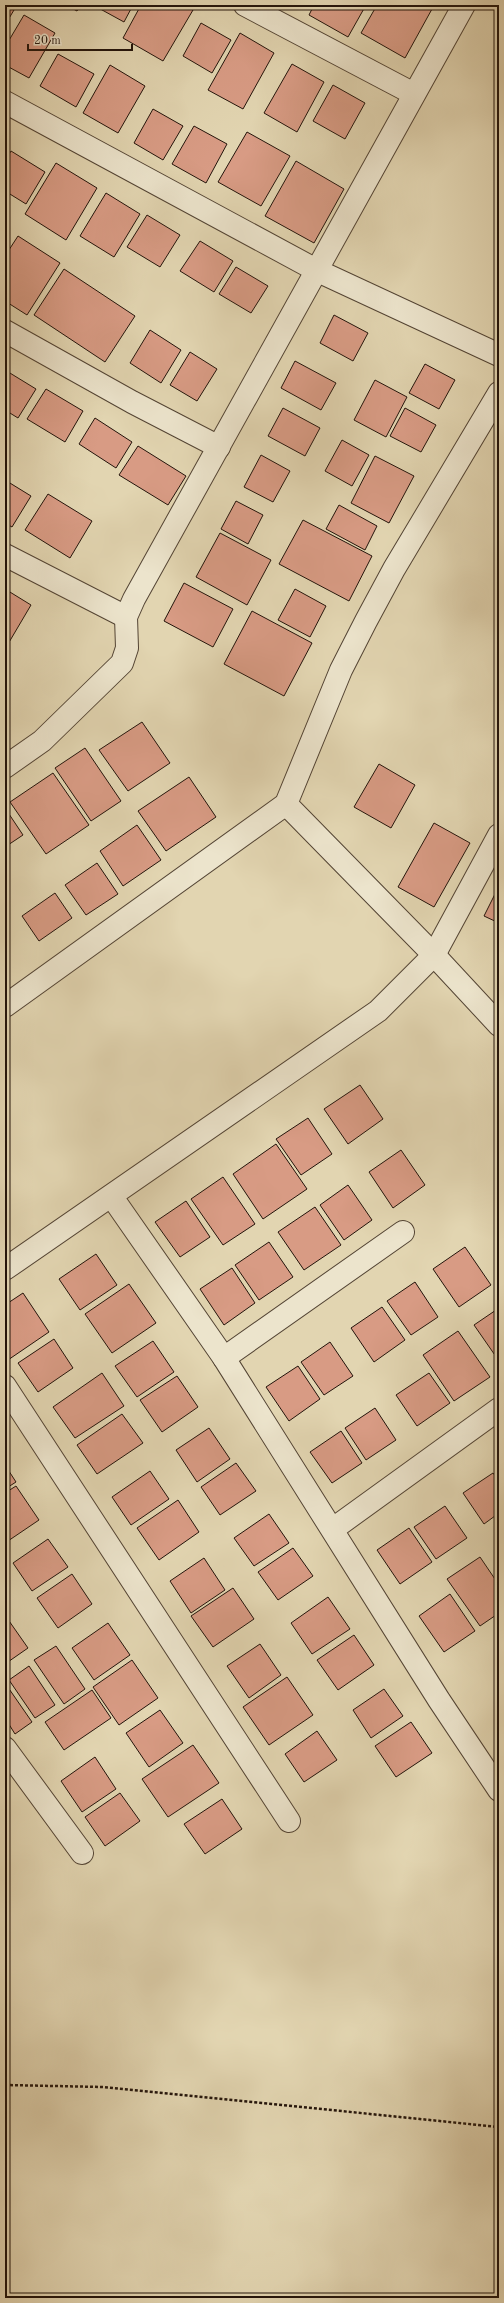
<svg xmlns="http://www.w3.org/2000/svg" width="504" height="2303" viewBox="0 0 504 2303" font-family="'Old Standard TT',serif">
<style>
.building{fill:#d89b84;stroke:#23140b}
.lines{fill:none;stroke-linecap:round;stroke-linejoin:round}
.minor-casing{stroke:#534434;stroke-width:24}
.path{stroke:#23140b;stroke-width:2.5;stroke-dasharray:3 2;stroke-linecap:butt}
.minor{stroke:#ece4cc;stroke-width:22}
</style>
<rect width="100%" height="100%" fill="#e2d5b1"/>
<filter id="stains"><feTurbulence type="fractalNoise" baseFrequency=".005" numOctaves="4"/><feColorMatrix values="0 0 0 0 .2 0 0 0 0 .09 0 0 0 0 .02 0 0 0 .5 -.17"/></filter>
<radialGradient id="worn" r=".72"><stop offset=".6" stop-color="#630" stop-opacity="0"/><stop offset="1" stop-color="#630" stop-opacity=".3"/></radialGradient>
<g class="building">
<polygon points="5,5 14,10 5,25"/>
<polygon points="66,5 81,5 77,11"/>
<polygon points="93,5 133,5 124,22"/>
<polygon points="141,5 183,5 193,10 163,61 123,38"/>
<polygon points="314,5 366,5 348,37 309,15"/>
<polygon points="377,5 425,5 432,9 405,58 361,33"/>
<polygon points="24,15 55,33 29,78 5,65 5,47"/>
<polygon points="201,23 231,40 212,73 183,56"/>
<polygon points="240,33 274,53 243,109 208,90"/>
<polygon points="58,54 94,74 76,107 40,86"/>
<polygon points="292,64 324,82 297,132 264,113"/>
<polygon points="110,65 145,86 118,133 83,113"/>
<polygon points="333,85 365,103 345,139 313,121"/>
<polygon points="153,109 183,126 163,160 134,143"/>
<polygon points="194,126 227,144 206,183 172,164"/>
<polygon points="247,132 290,156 261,206 218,182"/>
<polygon points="11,151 45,172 26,204 5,191 5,161"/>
<polygon points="296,161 344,189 314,243 265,216"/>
<polygon points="56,163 97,188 66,240 25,214"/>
<polygon points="106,193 140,214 114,257 80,236"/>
<polygon points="147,215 180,235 160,267 127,247"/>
<polygon points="18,236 60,263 27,315 5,301 5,256"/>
<polygon points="200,241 233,261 214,292 180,271"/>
<polygon points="236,267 268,286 251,313 219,294"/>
<polygon points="64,269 135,316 105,362 34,315"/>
<polygon points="334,315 368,333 353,361 320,343"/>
<polygon points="150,330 181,350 161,383 130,363"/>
<polygon points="190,352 217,369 197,401 170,385"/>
<polygon points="295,361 336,383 321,410 281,388"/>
<polygon points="425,364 455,380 439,409 409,393"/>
<polygon points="5,370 36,389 18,418 5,410"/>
<polygon points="375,380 407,397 386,437 354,420"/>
<polygon points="46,389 83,411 65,442 27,419"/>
<polygon points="283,408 320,428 305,456 268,436"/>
<polygon points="405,408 436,425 421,452 390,436"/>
<polygon points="95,418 132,442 116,468 79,444"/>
<polygon points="342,440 369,455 352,486 325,471"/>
<polygon points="138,446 186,476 168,505 119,475"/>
<polygon points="261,455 290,471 273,502 244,487"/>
<polygon points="375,456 414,476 389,523 351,503"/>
<polygon points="5,480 31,496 12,527 5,523"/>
<polygon points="48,494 92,521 70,558 25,530"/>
<polygon points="236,501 263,515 248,544 221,529"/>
<polygon points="339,505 377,526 365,550 326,529"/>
<polygon points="303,520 372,556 349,601 279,564"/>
<polygon points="220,533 271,560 247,605 196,577"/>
<polygon points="184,583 233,609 213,647 164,621"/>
<polygon points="5,589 31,605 8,644 5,642"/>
<polygon points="295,589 326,606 310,637 278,620"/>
<polygon points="252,611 312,643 284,696 224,664"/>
<polygon points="142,722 170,763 128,791 99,750"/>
<polygon points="85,748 121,801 91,821 55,768"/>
<polygon points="379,764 415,785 391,828 354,807"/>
<polygon points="53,773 89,825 46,854 10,802"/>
<polygon points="189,777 216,817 166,851 138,811"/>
<polygon points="5,808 23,835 5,847"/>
<polygon points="434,823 470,843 434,907 398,887"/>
<polygon points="137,825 161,860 123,886 100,851"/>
<polygon points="97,863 118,894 86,915 65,885"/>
<polygon points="499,886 499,923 484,916"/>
<polygon points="55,893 72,918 39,941 22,916"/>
<polygon points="360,1085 383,1119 348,1144 324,1109"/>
<polygon points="308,1118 332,1154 301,1175 276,1139"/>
<polygon points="276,1144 307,1189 263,1219 233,1174"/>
<polygon points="401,1150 425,1185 393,1208 369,1172"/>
<polygon points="223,1177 255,1224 223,1245 191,1199"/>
<polygon points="348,1185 372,1220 344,1240 320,1205"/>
<polygon points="186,1201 210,1237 180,1257 155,1222"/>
<polygon points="315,1207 341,1245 304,1270 278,1232"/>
<polygon points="269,1242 293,1277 259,1300 235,1265"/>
<polygon points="465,1247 491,1285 459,1307 433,1269"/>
<polygon points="96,1254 117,1285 80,1310 59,1279"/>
<polygon points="232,1268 255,1303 224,1325 200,1289"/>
<polygon points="415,1282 438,1317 411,1335 387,1301"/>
<polygon points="129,1284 156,1323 112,1353 85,1314"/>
<polygon points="23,1293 49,1332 5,1362 5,1305"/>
<polygon points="382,1307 405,1340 374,1362 351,1328"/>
<polygon points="499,1308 499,1361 474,1325"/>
<polygon points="458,1331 490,1377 454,1401 423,1355"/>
<polygon points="54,1339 73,1368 38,1392 18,1363"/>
<polygon points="153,1341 174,1372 137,1397 115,1366"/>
<polygon points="330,1342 353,1376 324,1395 301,1362"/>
<polygon points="298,1366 320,1399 289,1421 266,1387"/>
<polygon points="102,1373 124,1406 75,1438 53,1407"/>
<polygon points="429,1373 450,1403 417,1426 396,1395"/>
<polygon points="177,1376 198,1407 162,1432 140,1400"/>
<polygon points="375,1408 396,1440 366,1460 345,1428"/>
<polygon points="122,1414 143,1443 97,1474 77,1445"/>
<polygon points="209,1428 230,1459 197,1482 176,1450"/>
<polygon points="341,1431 362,1463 332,1483 310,1452"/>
<polygon points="236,1463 256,1491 220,1515 201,1487"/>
<polygon points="5,1465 16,1482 5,1489"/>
<polygon points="150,1471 169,1499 131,1525 112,1497"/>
<polygon points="493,1473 499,1481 499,1513 484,1524 463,1493"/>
<polygon points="16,1486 39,1520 5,1543 5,1493"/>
<polygon points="178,1500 199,1532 159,1560 137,1528"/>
<polygon points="445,1506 467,1538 436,1559 414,1527"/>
<polygon points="269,1514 289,1543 254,1566 234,1538"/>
<polygon points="409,1528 432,1562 400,1584 377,1550"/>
<polygon points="48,1539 68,1567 32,1591 13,1563"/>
<polygon points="293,1548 313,1576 278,1600 258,1572"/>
<polygon points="480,1557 499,1585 499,1613 480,1626 447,1579"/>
<polygon points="204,1558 225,1590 191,1613 170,1581"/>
<polygon points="72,1574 92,1604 58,1628 37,1598"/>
<polygon points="233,1588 254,1619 213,1647 191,1616"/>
<polygon points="450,1594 475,1631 444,1652 419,1616"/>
<polygon points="328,1597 350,1629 312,1654 291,1623"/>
<polygon points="7,1618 28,1648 5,1664 5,1620"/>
<polygon points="108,1623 130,1655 94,1680 72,1648"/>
<polygon points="354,1635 374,1665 338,1690 317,1660"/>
<polygon points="260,1644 281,1675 249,1698 227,1666"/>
<polygon points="56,1646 85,1689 64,1704 34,1660"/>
<polygon points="132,1660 158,1698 119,1725 93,1687"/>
<polygon points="29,1666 55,1705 35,1718 9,1680"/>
<polygon points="287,1677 313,1715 269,1745 243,1707"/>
<polygon points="5,1683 32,1722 15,1734 5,1718"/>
<polygon points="384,1689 403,1716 371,1738 353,1710"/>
<polygon points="92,1690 111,1718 64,1750 45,1722"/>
<polygon points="160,1710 183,1743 149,1767 126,1733"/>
<polygon points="411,1722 432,1753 396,1777 375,1746"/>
<polygon points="317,1731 337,1760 304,1782 285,1754"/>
<polygon points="193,1745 219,1783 168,1817 142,1779"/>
<polygon points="95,1757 116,1789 82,1812 61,1781"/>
<polygon points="120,1793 140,1821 105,1846 85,1817"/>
<polygon points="222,1799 242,1829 205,1854 184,1824"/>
</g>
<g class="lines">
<g class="minor-casing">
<g id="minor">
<polyline points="245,5 414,94"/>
<polyline points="5,102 318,271 499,355"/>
<polyline points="5,331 132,402 219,447"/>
<polyline points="5,555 126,617"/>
<polyline points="5,767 42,741 122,663 127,648 126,617 134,599 464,5"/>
<polyline points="286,804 434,955 499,1025"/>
<polyline points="5,1006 286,804 341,670 366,621 394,569 499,393"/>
<polyline points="112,1197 224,1358 439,1700 499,1790"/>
<polyline points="5,1269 378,1011 434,955 499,835"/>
<polyline points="224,1358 403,1232"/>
<polyline points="5,1386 289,1821"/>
<polyline points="333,1529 499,1409"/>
<polyline points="5,1748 82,1853"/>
</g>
</g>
<polyline class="path" points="5,2085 103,2087 499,2127"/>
<use href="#minor" class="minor"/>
</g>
<rect width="504" height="2303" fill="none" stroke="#e2d5b1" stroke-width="20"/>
<rect x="6" y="6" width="492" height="2291" fill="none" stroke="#23140b" stroke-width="2"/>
<rect x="10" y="10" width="484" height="2283" fill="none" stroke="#23140b"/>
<path d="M28 44v6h104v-6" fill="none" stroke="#23140b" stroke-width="2"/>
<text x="34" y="44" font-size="12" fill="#23140b" stroke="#ece4cc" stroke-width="3" paint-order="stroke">20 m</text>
<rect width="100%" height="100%" filter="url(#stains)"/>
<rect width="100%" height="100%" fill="url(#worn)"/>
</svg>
